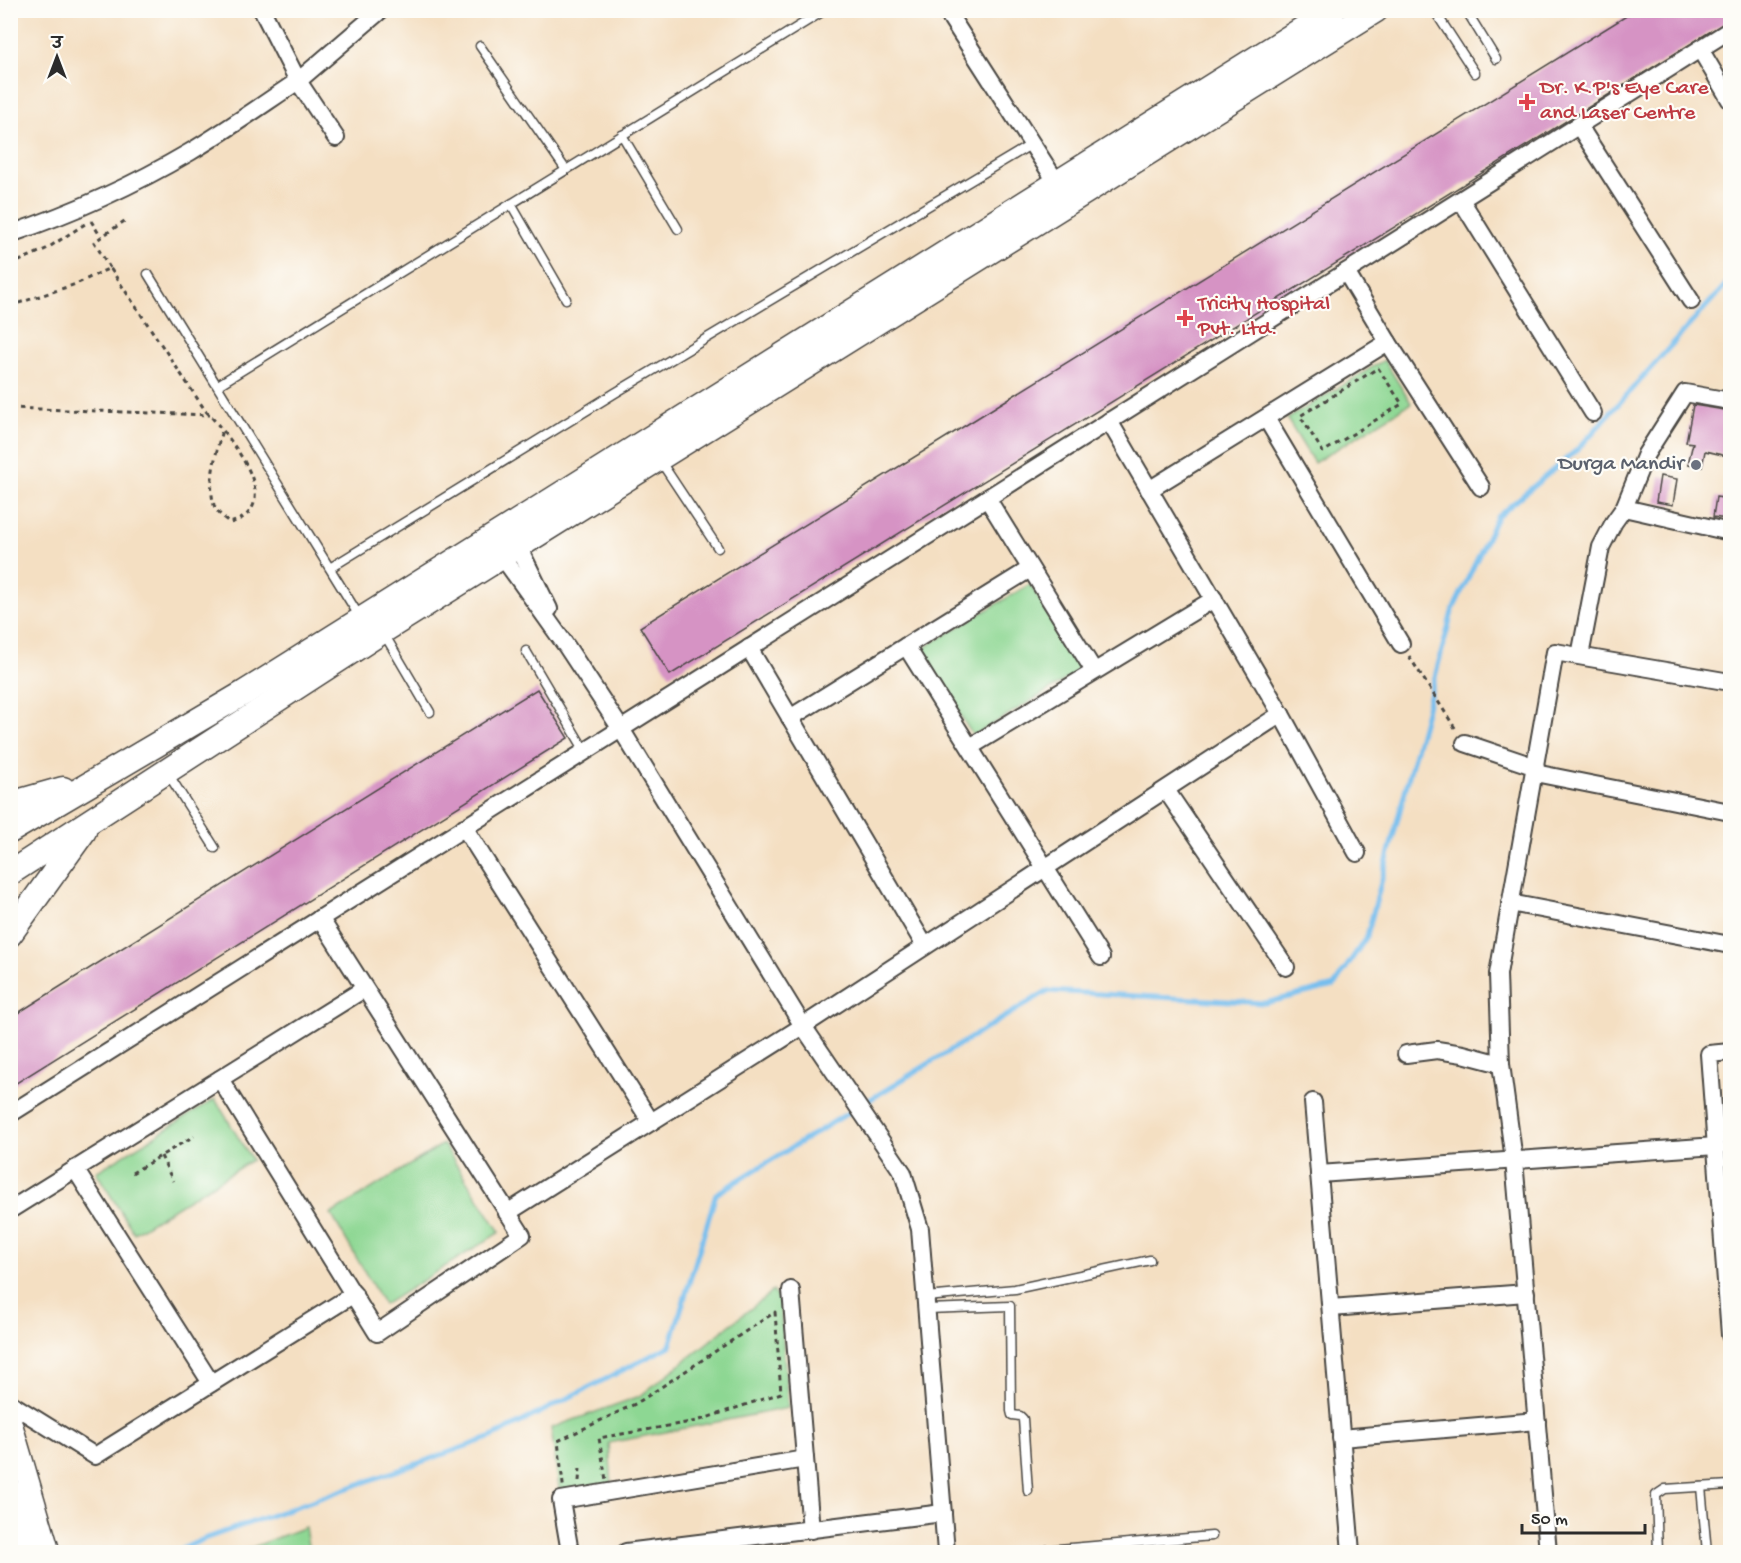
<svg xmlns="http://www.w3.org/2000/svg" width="1741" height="1563" viewBox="0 0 1741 1563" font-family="'Gochi Hand','Playpen Sans Deva',sans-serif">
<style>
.green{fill:#8dd793;stroke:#5c815f;stroke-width:1.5}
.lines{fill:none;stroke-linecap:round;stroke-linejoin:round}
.stream{stroke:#76beee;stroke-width:5}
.building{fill:#d693c4}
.service-casing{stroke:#494642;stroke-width:11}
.minor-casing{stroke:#494642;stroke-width:20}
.tertiary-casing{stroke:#494642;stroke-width:24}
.secondary-casing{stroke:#494642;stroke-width:27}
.path{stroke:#494642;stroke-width:3;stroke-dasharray:4.5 4.5;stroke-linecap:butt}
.service{stroke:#fff;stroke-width:8}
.minor{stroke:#fff;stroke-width:16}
.tertiary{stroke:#fff;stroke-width:21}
.secondary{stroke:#fff;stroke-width:24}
.health-dot{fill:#e0444e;stroke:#fdfcf7;stroke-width:2}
.worship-dot{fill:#6b7280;stroke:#fdfcf7;stroke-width:2}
.labels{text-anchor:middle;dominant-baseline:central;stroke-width:4.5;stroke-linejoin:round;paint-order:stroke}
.health-label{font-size:22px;fill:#be3a42;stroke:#fdfcf7;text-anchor:start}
.worship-label{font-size:22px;fill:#5b616d;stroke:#fdfcf7;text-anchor:end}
</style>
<rect width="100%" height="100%" fill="#fdfcf7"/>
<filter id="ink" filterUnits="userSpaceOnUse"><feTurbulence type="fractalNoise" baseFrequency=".0167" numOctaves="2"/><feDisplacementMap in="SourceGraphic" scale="12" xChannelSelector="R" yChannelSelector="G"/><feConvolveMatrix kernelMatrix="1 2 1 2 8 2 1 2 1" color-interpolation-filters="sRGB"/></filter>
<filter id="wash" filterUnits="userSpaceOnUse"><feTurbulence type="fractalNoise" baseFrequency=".008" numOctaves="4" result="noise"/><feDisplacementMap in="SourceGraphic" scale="24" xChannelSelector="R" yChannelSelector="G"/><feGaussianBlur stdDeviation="1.35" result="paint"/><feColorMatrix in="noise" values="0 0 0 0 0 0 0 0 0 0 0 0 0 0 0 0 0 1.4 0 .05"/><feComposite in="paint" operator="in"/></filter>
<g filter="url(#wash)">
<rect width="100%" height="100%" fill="#f4dfc2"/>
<g class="green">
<polygon points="1384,360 1411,403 1314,463 1287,419"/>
<polygon points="1030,584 1082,670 973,736 920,650"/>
<polygon points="215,1099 252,1160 134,1233 96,1172"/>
<polygon points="443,1144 500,1232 384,1305 331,1214"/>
<polygon points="773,1291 780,1300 788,1408 609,1443 612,1487 560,1495 551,1428 640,1396"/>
<polygon points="305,1527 309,1552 240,1552"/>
</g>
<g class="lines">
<polyline class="stream" points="175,1552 204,1539 492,1437 670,1346 716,1194 1047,991 1265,1003 1334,986 1367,936 1452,612 1497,517 1578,449 1730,280"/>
</g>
<g id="blocks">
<g class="building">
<polygon points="1636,10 1731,10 1731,19 670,675 640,627"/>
<polygon points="1693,405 1731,411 1731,457 1705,451 1702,467 1688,464 1693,443 1686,442"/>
<polygon points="1660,476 1677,479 1673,505 1656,502"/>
<polygon points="1716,497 1730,499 1727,519 1713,517"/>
<polygon points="537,689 568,738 10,1087 10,1018"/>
</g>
</g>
</g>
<g filter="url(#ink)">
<use href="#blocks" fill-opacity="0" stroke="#494642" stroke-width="1.5"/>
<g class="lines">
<g class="service-casing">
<g id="service">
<polyline points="1434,10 1475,73"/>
<polyline points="1466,10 1496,59"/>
<polyline points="480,46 566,170"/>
<polyline points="622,135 678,229"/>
<polyline points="511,204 566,299"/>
<polyline points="148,274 361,619"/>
<polyline points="218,385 825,10"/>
<polyline points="659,459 718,548"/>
<polyline points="330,568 615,393 1032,144"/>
<polyline points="383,632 430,712"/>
<polyline points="526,651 585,751"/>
<polyline points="167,772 215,848"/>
<polyline points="926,1297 1015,1289 1150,1260"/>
<polyline points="927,1309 1010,1306 1011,1411 1012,1415 1020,1416 1023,1419 1028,1491"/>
<polyline points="1701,1487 1707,1552"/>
<polyline points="1040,1552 1047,1550 1212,1536"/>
<polyline points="1658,1552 1656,1495 1665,1489 1730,1485"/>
</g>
</g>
<g class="minor-casing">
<g id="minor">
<polyline points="262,10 298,81 381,10"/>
<polyline points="946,10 1057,183"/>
<polyline points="1700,49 1730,100"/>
<polyline points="1579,126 1691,301"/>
<polyline points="1461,200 1593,413"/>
<path d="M 10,234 C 72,213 134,185 190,152 C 227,130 262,105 298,81 L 336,138"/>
<polyline points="1346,272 1388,342 1481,487"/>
<polyline points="1730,401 1685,393 1646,454 1624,508 1730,532"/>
<polyline points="1266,418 1401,644"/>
<polyline points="1109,421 1281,714 1357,853"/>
<polyline points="1149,490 1388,342"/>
<polyline points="987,498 1094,671"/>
<polyline points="514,538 549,609"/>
<polyline points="497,549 567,647 621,729 803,1026 903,1173 920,1229 946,1552"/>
<polyline points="906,646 1101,957"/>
<polyline points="749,648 925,946"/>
<polyline points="1580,656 1601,547 1614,522 1624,508"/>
<polyline points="790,718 1030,569"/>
<polyline points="1465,743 1536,767"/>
<polyline points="970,747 1214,599"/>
<polyline points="1535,773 1730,812"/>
<polyline points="1166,790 1286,967"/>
<polyline points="464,827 651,1122"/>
<polyline points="1510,903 1730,945"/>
<polyline points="1730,1052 1709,1054 1730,1335"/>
<polyline points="1406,1054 1437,1050 1463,1054 1501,1064"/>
<polyline points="220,1079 377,1333 522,1235 320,918"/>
<polyline points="1313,1102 1351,1552"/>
<polyline points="10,1114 1730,30"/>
<polyline points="75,1169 211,1383"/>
<polyline points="1319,1174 1716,1146"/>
<polyline points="13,1208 364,989"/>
<polyline points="507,1213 803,1026 1281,714"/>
<polyline points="791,1290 811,1530"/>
<polyline points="1331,1308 1526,1293"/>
<polyline points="10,1403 95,1456 354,1294"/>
<polyline points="1341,1438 1537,1421"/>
<polyline points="570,1552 561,1500 805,1459"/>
<polyline points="626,1552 943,1513"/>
<polyline points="1548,1552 1514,1160 1501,1064 1498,974 1555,652 1730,682"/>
</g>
</g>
<g class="tertiary-casing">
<g id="tertiary">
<polyline points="10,1419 49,1552"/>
<polyline points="10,1489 30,1552"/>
</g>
</g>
<g class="secondary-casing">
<g id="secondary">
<polyline points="10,804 63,789"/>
<polyline points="10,831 244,693 1333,10"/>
<polyline points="10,873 383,631 1376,10"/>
<polyline points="10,934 84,831"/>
</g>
</g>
<g class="path">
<polyline points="91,221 101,237"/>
<polyline points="10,265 46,249 85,224"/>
<polyline points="110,268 94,242 126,220"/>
<path d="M 10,306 L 76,284 L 110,268 L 205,410 C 227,434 290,506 230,523 C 224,518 217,513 214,505 C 207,482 217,452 222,429"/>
<polygon points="1378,368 1402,404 1323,452 1300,416"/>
<polyline points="10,408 210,415"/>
<polyline points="1409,656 1457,731"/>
<polyline points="161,1156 173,1181"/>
<polyline points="132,1173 194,1136"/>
<polygon points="775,1312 781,1393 697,1421 599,1438 607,1486 564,1493 558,1441 637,1403"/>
<polyline points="579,1481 580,1468"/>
</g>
<use href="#service" class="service"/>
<use href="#minor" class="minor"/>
<use href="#tertiary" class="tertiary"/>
<use href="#secondary" class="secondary"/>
</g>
</g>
<g class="health-dot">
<path d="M1524 93h6v6h6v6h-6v6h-6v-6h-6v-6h6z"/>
<path d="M1182 309h6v6h6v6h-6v6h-6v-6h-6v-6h6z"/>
</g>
<circle class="worship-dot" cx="1696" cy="465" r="6"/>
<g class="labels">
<g class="health-label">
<text x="1540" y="89">Dr. K.P's Eye Care<tspan x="1540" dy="25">and Laser Centre</tspan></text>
<text x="1198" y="305">Tricity Hospital<tspan x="1198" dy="25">Pvt. Ltd.</tspan></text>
</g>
<g class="worship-label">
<text x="1684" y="465">Durga Mandir</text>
</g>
</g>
<rect width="1741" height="1563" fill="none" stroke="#fdfcf7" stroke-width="36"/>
<g transform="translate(57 57)" stroke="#fdfcf7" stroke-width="4.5" paint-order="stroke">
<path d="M0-4.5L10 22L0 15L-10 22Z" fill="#2b2b2b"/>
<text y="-9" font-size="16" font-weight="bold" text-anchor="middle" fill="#2b2b2b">उ</text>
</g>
<path d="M1522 1524v9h123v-9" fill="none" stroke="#2b2b2b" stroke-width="3"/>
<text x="1531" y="1524" font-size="18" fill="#2b2b2b" stroke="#fdfcf7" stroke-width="4.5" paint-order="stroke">50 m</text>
</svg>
